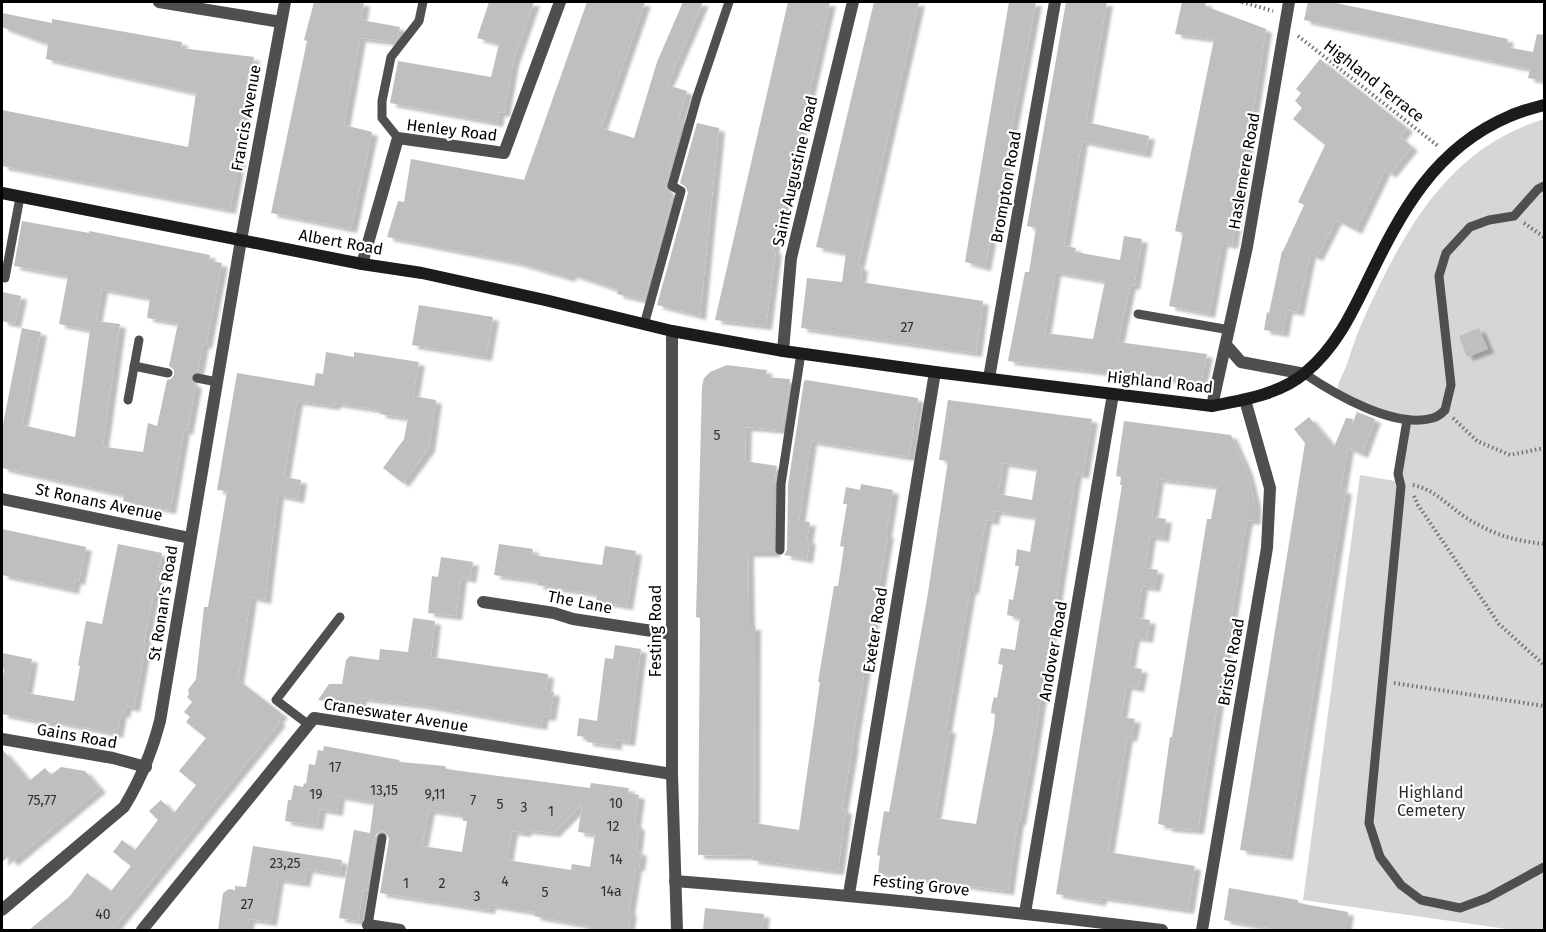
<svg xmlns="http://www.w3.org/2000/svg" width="1546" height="932" viewBox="0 0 1546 932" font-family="'Fira Sans',sans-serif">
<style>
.green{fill:#d6d6d6}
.building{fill:#bfbfbf;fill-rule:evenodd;filter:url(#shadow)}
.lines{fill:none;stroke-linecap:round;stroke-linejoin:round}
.path{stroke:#717171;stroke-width:4;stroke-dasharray:1.5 3;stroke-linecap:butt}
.service{stroke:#4f4f4f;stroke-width:9}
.minor{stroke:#4f4f4f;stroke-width:12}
.secondary{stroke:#1c1c1c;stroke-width:12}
.labels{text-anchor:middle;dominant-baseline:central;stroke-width:4.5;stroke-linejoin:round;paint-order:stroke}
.number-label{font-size:14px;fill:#303030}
.street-label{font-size:16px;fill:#000;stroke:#fff}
.park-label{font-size:16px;fill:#2d2d2d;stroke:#fff}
</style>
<defs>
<filter id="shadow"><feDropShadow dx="6" dy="4" stdDeviation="1.5" flood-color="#0004"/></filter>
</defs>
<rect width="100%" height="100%" fill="#fff"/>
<path class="green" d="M 1544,119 L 1544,930 L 1514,930 L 1303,900 L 1360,475 L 1395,481 L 1403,424 L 1337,394 C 1337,383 1343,375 1347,364 C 1352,349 1357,333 1364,318 C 1404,231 1447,149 1544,119 Z"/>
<g class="building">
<polygon points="314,2 364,2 361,20 400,27 398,37 394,42 360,38 344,125 372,132 351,229 271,213 307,41 304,40"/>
<polygon points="489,2 534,2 513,62 504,113 499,112 497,123 390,103 398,61 491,77 499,44 477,38"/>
<polygon points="587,2 645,2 601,128 634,138 657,62 683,2 703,2 667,85 687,91 679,119 683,120 665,185 667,190 673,194 644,300 617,294 618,290 571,274 569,278 515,262 387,237 398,201 404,202 411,159 524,180"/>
<polygon points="788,2 830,2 773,250 776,250 766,326 715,320"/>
<polygon points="874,2 919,2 858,266 862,267 860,282 983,301 976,353 801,328 807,278 842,282 846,253 816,247"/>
<polygon points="1009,2 1036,2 985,267 965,262"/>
<path d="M 1066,2 L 1107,2 L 1086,122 L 1149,136 L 1145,154 L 1082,141 L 1064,246 L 1076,248 L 1075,252 L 1120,260 L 1124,236 L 1142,239 L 1134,286 L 1130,285 L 1118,342 L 1207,354 L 1201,383 L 1008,361 L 1025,272 L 1029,272 L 1036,228 L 1027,226 ZM 1055,272 L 1105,281 L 1093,339 L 1045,333 Z"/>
<polygon points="1182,2 1206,2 1205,6 1266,29 1232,245 1222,243 1209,314 1169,306 1183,233 1175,231 1214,39 1175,34"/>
<polygon points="1308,2 1331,2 1508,39 1506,47 1533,52 1537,34 1545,35 1545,81 1528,78 1530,69 1304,20"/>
<polygon points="2,13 52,23 52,19 182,42 181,48 254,57 234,156 240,157 230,210 2,166 2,110 188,147 196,93 46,59 48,44 2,27"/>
<polygon points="1320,59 1407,128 1400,137 1412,147 1390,174 1385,170 1356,230 1336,220 1317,257 1310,254 1298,312 1287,310 1283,333 1264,330 1267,312 1269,313 1282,251 1283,251 1304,205 1298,202 1325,145 1293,119 1302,108 1295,101 1301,93 1296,89"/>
<polygon points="697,123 719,128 700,316 657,305 688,193 686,187 680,183"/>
<path d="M 22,221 L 89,233 L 89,231 L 210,255 L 209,261 L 222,263 L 206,345 L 203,344 L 198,371 L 194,372 L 191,376 L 191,381 L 196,385 L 187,431 L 184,430 L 170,510 L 123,501 L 124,495 L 2,468 L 2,429 L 22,328 L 41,332 L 22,425 L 75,437 L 90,330 L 59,324 L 68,276 L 14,266 ZM 102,289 L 150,298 L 147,318 L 178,323 L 169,366 L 174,370 L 174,375 L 171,379 L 167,380 L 157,426 L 148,423 L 143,452 L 105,447 L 106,444 L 103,444 L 120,324 L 96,321 Z"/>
<polygon points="2,292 21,296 15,324 2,321"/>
<polygon points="419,305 493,317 486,357 412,345"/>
<polygon points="1479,328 1488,349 1467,357 1459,336"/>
<polygon points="326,352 354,357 354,352 419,362 413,396 436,400 429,448 403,483 383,468 404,439 408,418 380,414 380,410 335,403 334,406 297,401 284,477 301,480 298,499 278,495 265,600 251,597 238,680 282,714 277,720 280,722 112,930 29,930 70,896 87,873 111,891 131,866 113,852 122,840 135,850 158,820 149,811 161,800 174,813 196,785 179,771 206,738 186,722 190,717 184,712 192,702 187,697 189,694 188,690 196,679 204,607 208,607 227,491 217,490 237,373 314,386 316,373 323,374"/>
<polygon points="727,365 767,370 765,377 790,379 782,430 746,427 745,461 777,466 774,484 774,553 748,553 749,626 755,626 754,823 799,830 820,682 818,682 834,586 838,586 844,547 840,546 847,504 843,504 846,487 860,490 861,484 893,490 886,534 888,534 852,744 853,745 842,809 846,810 838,871 752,860 753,856 698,855 700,618 696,617 702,386 704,378 710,372"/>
<polygon points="806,380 918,398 909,457 811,441 799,521 810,522 807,540 810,540 807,559 784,555 787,550 788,485 804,381"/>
<path d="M 948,400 L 1092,419 L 1083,475 L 1076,473 L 1033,748 L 1020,821 L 1018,821 L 1008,891 L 878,874 L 880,856 L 877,855 L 884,811 L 889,812 L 927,599 L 948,461 L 939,460 ZM 1003,463 L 1037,468 L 1032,500 L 998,494 ZM 995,511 L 1036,517 L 1030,552 L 1017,549 L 1015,566 L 1019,566 L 1013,600 L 1009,599 L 1007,615 L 1020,618 L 1015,650 L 1001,648 L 998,664 L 1003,665 L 997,698 L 994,697 L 992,705 L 991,713 L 995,714 L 994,727 L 976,824 L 935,818 L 950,729 L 946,729 L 970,590 L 973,590 L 986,520 L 993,521 Z"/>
<polygon points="1357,412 1375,419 1362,454 1348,448 1341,489 1346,490 1287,856 1240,850 1305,443 1294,429 1309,417 1334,447 1346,418 1353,419 1352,424"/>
<polygon points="1124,421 1231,435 1247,471 1255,503 1255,521 1247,520 1244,536 1198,830 1167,828 1167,826 1158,824 1170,737 1172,737 1207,519 1211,519 1217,486 1158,479 1152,517 1166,519 1163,538 1150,536 1145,568 1158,570 1154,588 1142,586 1137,618 1150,620 1147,639 1134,637 1129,667 1142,669 1138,688 1126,686 1121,717 1135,719 1131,738 1127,737 1108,852 1195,866 1188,910 1101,897 1100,902 1056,894 1122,485 1120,485 1121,477 1116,476"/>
<polygon points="2,529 86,547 79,581 75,580 73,590 2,575"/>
<polygon points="118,544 162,553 144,642 146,642 134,708 126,706 124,714 121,713 117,734 52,721 52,724 2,714 2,684 4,669 2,668 2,653 32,659 26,693 74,701 80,666 78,665 86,621 102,624"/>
<polygon points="499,544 533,549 532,555 602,565 605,546 636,551 627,606 596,601 597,594 537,585 538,581 494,575"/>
<polygon points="441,557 473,562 470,579 461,577 456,616 428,613 432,576 438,577"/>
<polygon points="413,618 435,621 431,657 548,674 546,691 554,692 550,717 543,716 541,726 421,705 361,698 360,706 318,700 329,684 342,684 346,660 350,656 379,660 380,649 408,652"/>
<polygon points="615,645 641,649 629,742 616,740 616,746 587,742 587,737 577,736 579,718 597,721 605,658 613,659"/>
<path d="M 324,746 L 399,760 L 400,762 L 445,766 L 446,769 L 590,788 L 591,783 L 629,788 L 628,793 L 639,795 L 635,823 L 639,828 L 636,851 L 641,852 L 639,867 L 636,867 L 629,911 L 631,912 L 628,930 L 589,930 L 590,926 L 534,916 L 535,912 L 490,905 L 489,910 L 380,893 L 389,839 L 387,833 L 382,831 L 377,833 L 375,837 L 367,891 L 363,890 L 358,921 L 339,918 L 354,830 L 370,833 L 374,802 L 339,796 L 337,812 L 320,809 L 317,826 L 285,821 L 288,800 L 291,800 L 294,785 L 303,787 L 304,783 L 306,784 L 309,764 L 315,765 L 318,750 L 323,751 ZM 582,804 L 578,832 L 595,834 L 590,867 L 572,864 L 571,870 L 507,860 L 512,831 L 525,833 L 526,830 L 554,833 ZM 429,810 L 463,815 L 463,821 L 467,821 L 462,852 L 422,846 Z"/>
<polygon points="2,749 29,781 45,768 51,775 61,767 85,771 100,789 12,862 8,857 2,862"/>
<polygon points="253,846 342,860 340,874 307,869 304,883 278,879 271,922 249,919 247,930 218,930 223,893 229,889 235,890 235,886 246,887"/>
<polygon points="1229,888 1298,900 1298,903 1348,912 1345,930 1280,930 1224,920"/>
<polygon points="705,908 764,914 762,930 736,929 736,930 703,930"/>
</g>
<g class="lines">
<g class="path">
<polyline points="1242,2 1273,11"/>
<polyline points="1298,36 1438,146"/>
<polyline points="1524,223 1544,237"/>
<polyline points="1453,418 1477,441 1510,455 1544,448"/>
<path d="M 1413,485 C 1438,490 1454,513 1477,524 C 1500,537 1519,541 1544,544"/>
<polyline points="1414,496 1418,505 1499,624 1544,665"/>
<polyline points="1394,683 1544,706"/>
</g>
<g class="service">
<polyline points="398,138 382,118 382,101 391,57 419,21 423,2"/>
<polyline points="5,278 20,197"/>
<polyline points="1138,314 1230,330"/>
<polyline points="644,325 681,191 672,186 697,97 729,2"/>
<polyline points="134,366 168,373"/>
<path d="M 1305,374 C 1336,395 1395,429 1433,418 C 1437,417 1442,413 1445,410 L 1451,385 L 1439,276 L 1446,253 L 1470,227 L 1489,220 L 1514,216 L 1538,189 L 1544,186"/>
<polyline points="197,378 217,382"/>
<polyline points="128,400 139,340"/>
<polyline points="1407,420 1398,474 1401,486 1369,823 1380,857 1401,885 1421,900 1460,908 1487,898 1544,867"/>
<polyline points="780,550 781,484 801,353"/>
<polyline points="309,725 276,700 340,617"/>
<polyline points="368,925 382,838"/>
</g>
<g class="minor">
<polyline points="159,2 281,22"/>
<polyline points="362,264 398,138 504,153 560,2"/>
<polyline points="672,331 672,774 677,930"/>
<polyline points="1227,346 1241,362 1305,374"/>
<polyline points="783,351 791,258 853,2"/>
<polyline points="989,378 1055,2"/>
<polyline points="1212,406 1247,247 1289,2"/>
<polyline points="2,499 190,538"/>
<polyline points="483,602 554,613 573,619 672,634"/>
<polyline points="2,739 113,758 146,767"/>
<path d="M 675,881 C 838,894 1000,910 1162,930"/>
<polyline points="849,894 935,372"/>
<path d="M 2,910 L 124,807 C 141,779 152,752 160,721 L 241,240 L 285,2"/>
<polyline points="1025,913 1113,394"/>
<polyline points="368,925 400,930"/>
<polyline points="142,930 314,718 672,774"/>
<polyline points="1202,930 1267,548 1270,488 1245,400"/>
</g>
<path class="secondary" d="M 2,193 L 362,264 L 422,273 L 545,300 L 672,331 L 783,351 L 935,372 L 1212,406 C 1244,400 1281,394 1306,372 C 1335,348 1351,315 1367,282 C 1401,212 1434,148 1510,116 C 1521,111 1533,108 1544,105"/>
</g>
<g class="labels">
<g class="number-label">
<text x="907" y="327">27</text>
<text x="717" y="435">5</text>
<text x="335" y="767">17</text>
<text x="384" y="790">13,15</text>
<text x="316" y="794">19</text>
<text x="435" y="794">9,11</text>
<text x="42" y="800">75,77</text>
<text x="473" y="800">7</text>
<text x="616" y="803">10</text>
<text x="500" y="804">5</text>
<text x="524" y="807">3</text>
<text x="551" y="811">1</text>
<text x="613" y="826">12</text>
<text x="616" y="859">14</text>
<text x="285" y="863">23,25</text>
<text x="505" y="881">4</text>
<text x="406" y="883">1</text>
<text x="442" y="883">2</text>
<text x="611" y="891">14a</text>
<text x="545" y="892">5</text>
<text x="477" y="896">3</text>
<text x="247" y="904">27</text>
<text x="103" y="914">40</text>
</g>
<g class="street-label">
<text transform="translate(1374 81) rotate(38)">Highland Terrace</text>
<text transform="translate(246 118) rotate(-80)">Francis Avenue</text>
<text transform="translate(452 130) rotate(7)">Henley Road</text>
<text transform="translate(795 171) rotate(-77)">Saint Augustine Road</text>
<text transform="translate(1244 171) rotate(-80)">Haslemere Road</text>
<text transform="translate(1006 187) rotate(-80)">Brompton Road</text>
<text transform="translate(341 242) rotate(10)">Albert Road</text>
<text transform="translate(1160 382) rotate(6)">Highland Road</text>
<text transform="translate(99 502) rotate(12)">St Ronans Avenue</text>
<text transform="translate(580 602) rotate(11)">The Lane</text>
<text transform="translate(163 603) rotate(-81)">St Ronan's Road</text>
<text transform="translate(875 630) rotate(-81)">Exeter Road</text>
<text transform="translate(655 631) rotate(-90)">Festing Road</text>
<text transform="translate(1053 651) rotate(-80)">Andover Road</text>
<text transform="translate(1231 662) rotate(-80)">Bristol Road</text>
<text transform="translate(396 715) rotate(9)">Craneswater Avenue</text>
<text transform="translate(77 736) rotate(10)">Gains Road</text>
<text transform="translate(921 885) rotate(6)">Festing Grove</text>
</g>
<g class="park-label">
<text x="1431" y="792">Highland<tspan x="1431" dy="18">Cemetery</tspan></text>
</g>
</g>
<rect width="1546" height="932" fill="none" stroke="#000000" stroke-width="6"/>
</svg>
